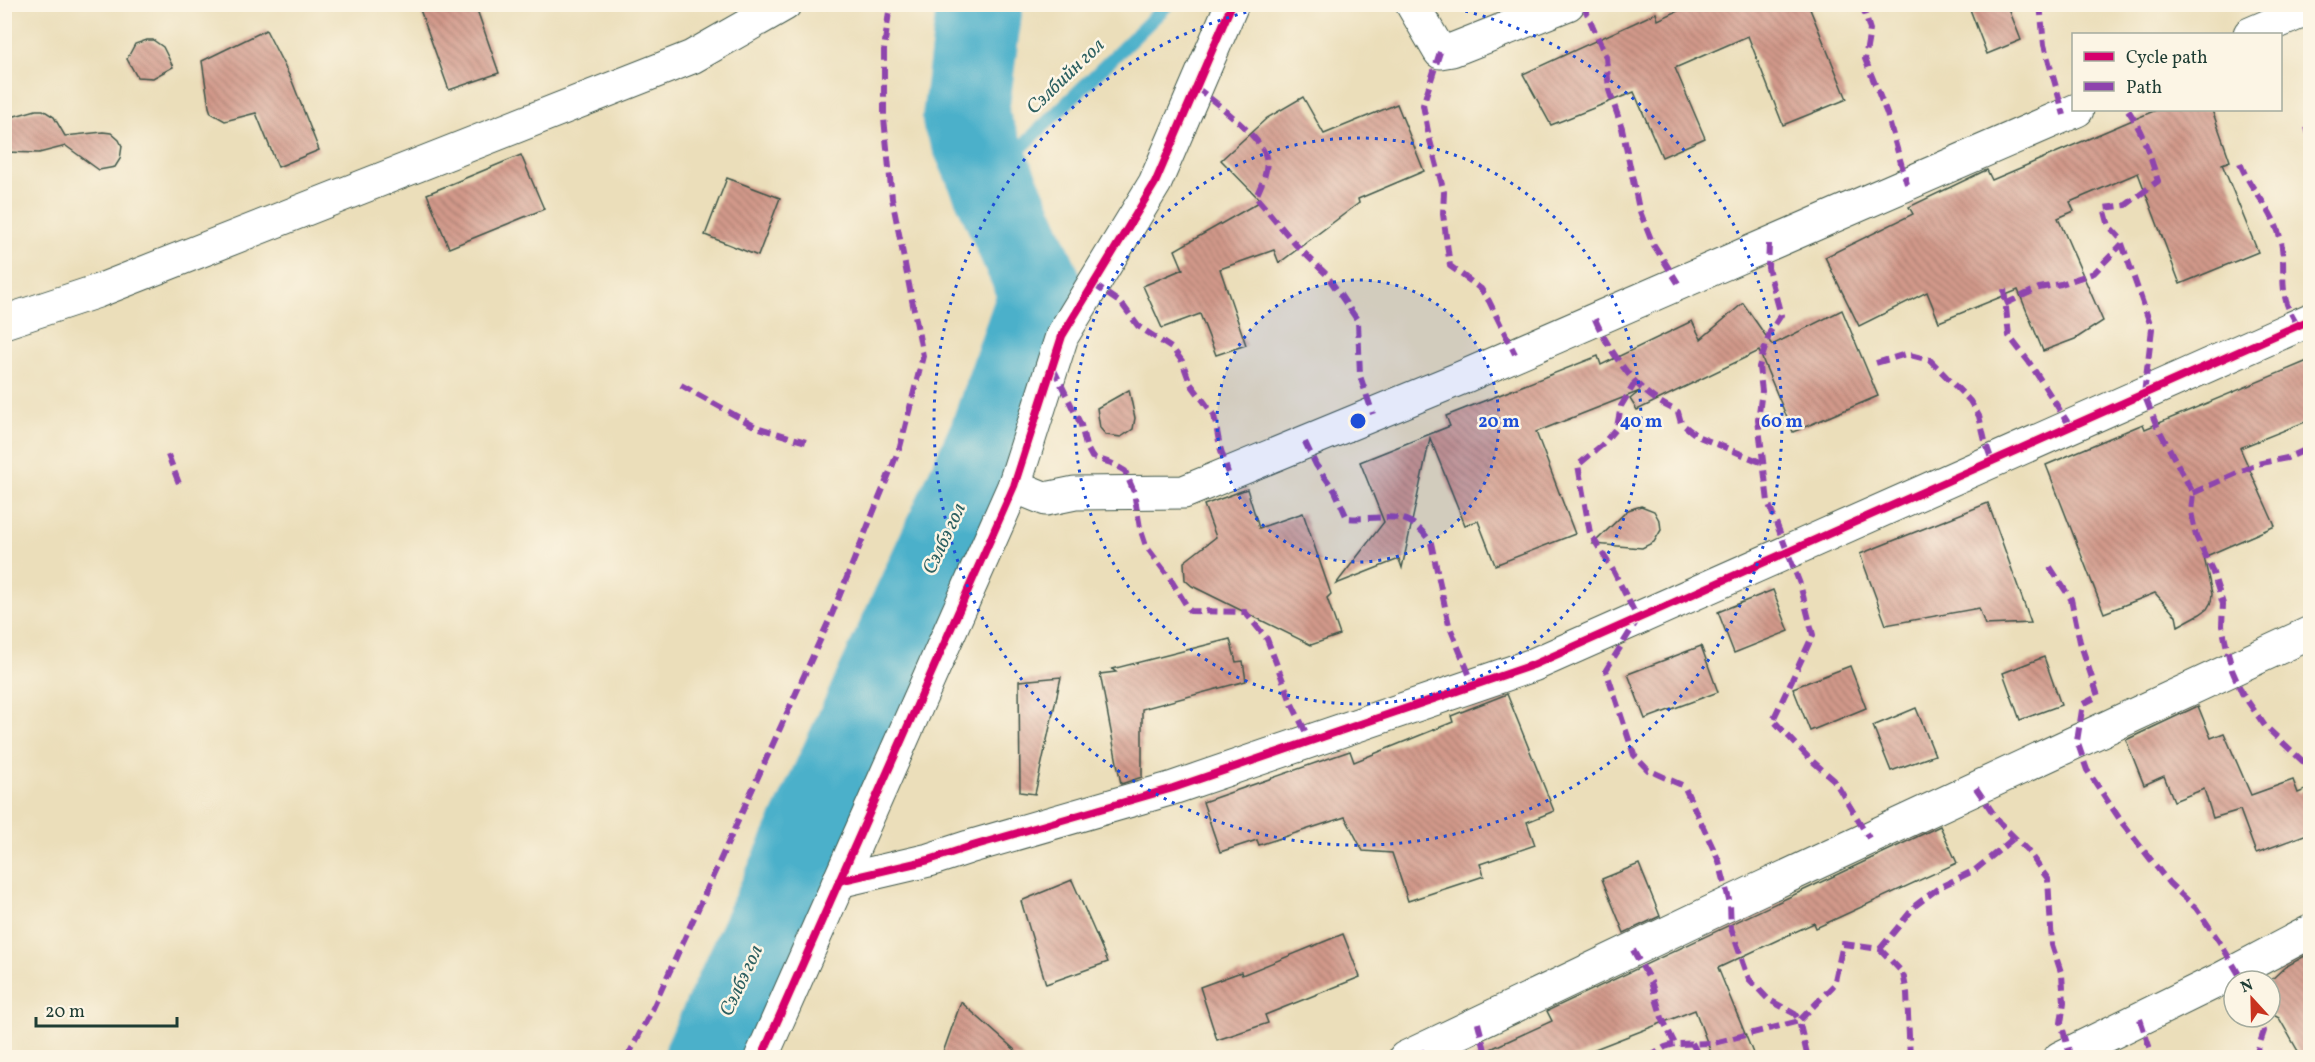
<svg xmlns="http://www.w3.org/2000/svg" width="2315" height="1062" viewBox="0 0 2315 1062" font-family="Vollkorn,serif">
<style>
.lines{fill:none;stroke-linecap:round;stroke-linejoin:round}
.stream{stroke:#4bb0ca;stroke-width:14}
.river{stroke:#4bb0ca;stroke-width:86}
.building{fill:url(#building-back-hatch)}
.street-casing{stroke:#3e5548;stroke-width:35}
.street{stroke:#fff;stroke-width:33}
.quiet{stroke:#8e44ad;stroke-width:6;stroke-dasharray:12 6;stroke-linecap:butt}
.cycleway-casing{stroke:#fcf5e5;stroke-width:11}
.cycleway{stroke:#d6006c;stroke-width:8}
.ring{fill:none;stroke:#1d4ed8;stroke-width:3;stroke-dasharray:3 6}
.labels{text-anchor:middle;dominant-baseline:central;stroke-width:5;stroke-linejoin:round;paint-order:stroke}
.water-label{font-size:20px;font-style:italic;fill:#2c6061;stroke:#fcf5e5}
.centre{fill:#1d4ed8;stroke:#fcf5e5;stroke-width:3}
.ring-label{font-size:18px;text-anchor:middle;font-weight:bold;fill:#1d4ed8;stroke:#fcf5e5;stroke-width:5;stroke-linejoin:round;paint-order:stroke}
</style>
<defs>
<pattern id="building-back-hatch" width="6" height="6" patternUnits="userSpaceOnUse" patternTransform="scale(1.5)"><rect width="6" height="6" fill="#d2998a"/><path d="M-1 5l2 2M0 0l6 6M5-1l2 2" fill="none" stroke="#aa7e72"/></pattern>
</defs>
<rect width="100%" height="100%" fill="#fcf5e5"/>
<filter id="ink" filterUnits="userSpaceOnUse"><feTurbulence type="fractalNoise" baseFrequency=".0167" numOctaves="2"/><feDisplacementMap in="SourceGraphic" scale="12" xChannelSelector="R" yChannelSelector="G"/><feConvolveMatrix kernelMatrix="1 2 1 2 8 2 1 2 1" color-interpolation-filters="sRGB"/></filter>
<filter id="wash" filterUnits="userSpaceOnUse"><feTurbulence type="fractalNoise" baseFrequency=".008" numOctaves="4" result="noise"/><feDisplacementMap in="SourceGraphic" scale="24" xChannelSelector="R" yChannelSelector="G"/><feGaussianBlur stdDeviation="1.35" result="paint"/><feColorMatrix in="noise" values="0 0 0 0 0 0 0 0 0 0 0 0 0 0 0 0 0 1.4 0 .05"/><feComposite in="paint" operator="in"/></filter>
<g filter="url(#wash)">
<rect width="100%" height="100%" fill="#ebdeba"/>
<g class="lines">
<polyline class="stream" points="991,177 1168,4"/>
<polyline class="river" points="707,1058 991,439 1042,293 965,118 980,4"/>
</g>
<g id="blocks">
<g class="building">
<polygon points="418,4 475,4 499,73 449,90"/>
<polygon points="1693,4 1820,4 1810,9 1847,99 1783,125 1748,36 1675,68 1705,138 1662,157 1634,92 1551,125 1523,74 1656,13 1658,20"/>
<polygon points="1968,4 2007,4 2021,40 1987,54"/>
<polygon points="266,30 292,81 319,150 278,167 256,113 225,121 211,113 209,107 202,61"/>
<polygon points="147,40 153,40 163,47 173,67 153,78 137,77 127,59 135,44"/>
<polygon points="1303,97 1324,134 1397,104 1424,171 1358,199 1359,203 1279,263 1274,250 1220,269 1246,345 1216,355 1200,314 1162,328 1143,286 1183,269 1175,250 1261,201 1221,160 1267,118"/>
<polygon points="36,110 43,110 54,117 65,136 103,132 111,133 119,140 122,146 120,159 115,167 99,170 66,146 39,153 4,152 4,119"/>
<polygon points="2156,110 2212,110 2230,161 2222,164 2258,252 2180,284 2138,173 2070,202 2074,211 2058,218 2103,321 2075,339 2043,351 2018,290 1939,322 1927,292 1859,326 1825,257 1913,214 1909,207 1982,172 1987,170 1992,180"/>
<polygon points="521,155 544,209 449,248 427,194"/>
<polygon points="727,178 780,198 758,256 705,235"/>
<polygon points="1743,303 1772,345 1842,310 1878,396 1793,432 1759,351 1637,410 1630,399 1640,391 1536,432 1575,534 1495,565 1478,521 1465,525 1430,438 1402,568 1399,559 1336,584 1384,522 1360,462 1450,426 1446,416 1598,356 1601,365 1692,321 1701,339"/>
<polygon points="2310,360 2310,420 2240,448 2275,526 2204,557 2212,594 2211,602 2207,609 2200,614 2178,626 2176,616 2155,593 2104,613 2046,465 2143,424 2145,429"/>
<polygon points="1129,390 1135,418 1133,429 1121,437 1106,435 1100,428 1097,408"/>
<polygon points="1247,489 1259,528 1303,513 1331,594 1327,598 1340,635 1311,645 1192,586 1185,580 1184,562 1216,537 1204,505"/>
<polygon points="1988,503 2031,623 1985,625 1979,608 1886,625 1860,554"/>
<polygon points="1641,506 1654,511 1660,522 1661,530 1654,542 1642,548 1593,544 1628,510"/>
<polygon points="1773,590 1789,631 1734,653 1718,612"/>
<polygon points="1230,639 1236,662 1243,661 1246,681 1142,709 1142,777 1121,784 1100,674 1116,672 1112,669"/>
<polygon points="1701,646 1718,692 1645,719 1628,674"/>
<polygon points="2044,657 2061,705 2020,720 2003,673"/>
<polygon points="1850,666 1866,708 1810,731 1793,688"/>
<polygon points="1061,677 1035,794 1020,792 1019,681"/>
<polygon points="1507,694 1554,811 1527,822 1535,845 1480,864 1484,876 1408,901 1392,853 1363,851 1345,817 1259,845 1257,840 1220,852 1203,802 1350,751 1354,762 1453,722 1451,716"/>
<polygon points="2198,706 2211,738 2224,733 2251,795 2293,780 2298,793 2310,788 2310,833 2256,853 2240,810 2213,818 2204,789 2174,801 2164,776 2144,785 2126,740"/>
<polygon points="1916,708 1935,755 1891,771 1873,726"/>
<polygon points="1940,826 1957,863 1816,928 1814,923 1718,968 1755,1058 1713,1058 1695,1010 1572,1058 1471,1058 1552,1021 1547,1011"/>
<polygon points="1639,864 1660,916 1624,933 1602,879"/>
<polygon points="1072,880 1108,962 1046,984 1021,901"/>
<polygon points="1343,934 1360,977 1265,1015 1268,1023 1217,1040 1200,987 1241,972 1242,975"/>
<polygon points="2310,953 2310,1058 2302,1058 2279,1018 2270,1013 2270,981 2285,967"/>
<polygon points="961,1002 1024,1058 941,1058"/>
</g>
</g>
</g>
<g filter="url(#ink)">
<use href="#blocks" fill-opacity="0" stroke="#3e5548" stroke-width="1.5"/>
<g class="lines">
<g class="street-casing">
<g id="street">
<polyline points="1412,4 1440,52 1452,50 1568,4"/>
<polyline points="2250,34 2310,8"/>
<polyline points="4,322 98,291 692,57 785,4"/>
<polyline points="1014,486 1046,499 1075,493 1184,492 1461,378 2077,110"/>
<polyline points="839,881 929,860 969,847 1173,788 1533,665 2310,320"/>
<polyline points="761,1058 1014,486 1062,336 1155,183 1232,4"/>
<polyline points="1405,1058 1760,889 2310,633"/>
<polyline points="2060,1058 2221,979 2310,932"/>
</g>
</g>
<use href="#street" class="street"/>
<g class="quiet">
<polyline points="1583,4 1606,57 1609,90 1622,128 1639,209 1652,242 1678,283"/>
<polyline points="1862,4 1870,30 1865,59 1887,114 1907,184"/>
<polyline points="2040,4 2044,45 2064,115"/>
<polyline points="1440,52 1423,105 1429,137 1444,192 1443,214 1450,266 1481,289 1489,301 1515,354"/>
<path d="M 1196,87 C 1213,101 1261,136 1266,157 C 1269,171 1261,185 1256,197 L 1296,245 L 1326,274 L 1358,321 L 1360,376 L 1373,414"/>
<path d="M 2128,110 C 2143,132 2150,156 2158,181 L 2126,205 L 2104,208 L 2109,226 L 2120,238 L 2152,329 L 2144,394 L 2156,424 L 2193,493 L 2191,512 L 2196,536 L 2212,570 L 2223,604 L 2222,626 L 2232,670 L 2242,693 L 2265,726 L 2310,768"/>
<polyline points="2307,127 2310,138"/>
<path d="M 2240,163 C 2250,189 2269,205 2278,231 C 2287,255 2280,280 2286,301 C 2288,309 2294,318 2298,326"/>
<polyline points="1769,244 1768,268 1781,315 1770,332 1759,367 1762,391 1758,420 1768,502 1800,584 1813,635 1773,720 1810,759 1834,780 1869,838"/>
<polyline points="1093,284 1122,304 1138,326 1173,349 1182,361 1190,383 1214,415 1220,447 1228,473"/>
<polyline points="2004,289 2009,336 2029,362 2070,426"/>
<polyline points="2005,304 2039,288 2061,284 2094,273 2122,244"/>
<path d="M 1595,319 C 1606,344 1625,374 1646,392 C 1655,400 1667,406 1678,412 L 1681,423 L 1697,436 L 1763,463"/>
<polyline points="1876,363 1906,354 1930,360 1970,401 1979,416 1985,441 1992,461"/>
<polyline points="1053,368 1081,425 1086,446 1092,457 1111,463 1125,471 1134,492 1140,528 1146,546 1169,577 1190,611 1245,612 1267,639 1291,702 1310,741"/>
<polyline points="1636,381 1621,406 1617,427 1602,445 1578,465 1590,533 1614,572 1638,619 1606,670 1634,755 1648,770 1684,786 1719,861 1730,904 1731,928 1749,979 1768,999 1795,1014 1799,1021 1834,985 1843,944 1880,949 1903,973 1907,993 1910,1058"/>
<polyline points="681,385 756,427 806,442"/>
<path d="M 1305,442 L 1316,465 L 1335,491 L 1347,518 C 1385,521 1406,505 1431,543 L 1449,625 L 1474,686"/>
<polyline points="168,455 180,486"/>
<polyline points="2193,493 2257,464 2287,458 2310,448"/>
<polyline points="2050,567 2071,599 2080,642 2098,696 2083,704 2077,741 2087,770 2123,824 2169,883 2196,908 2219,941 2243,981"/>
<polyline points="1976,788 1999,822 2027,850 2048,879 2052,945 2062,975 2064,1002 2061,1023 2071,1058"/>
<polyline points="1880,949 1916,905 1940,887 1975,870 2014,838"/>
<polyline points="1633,950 1651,982 1662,1018 1675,1044 1714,1043 1799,1021 1808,1058"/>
<polyline points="2140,1019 2153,1058"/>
<polyline points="1478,1023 1487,1058"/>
<polyline points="1692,1043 1700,1058"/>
<polyline points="1421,1050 1424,1058"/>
<polyline points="627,1058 653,1008 832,614 900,447 923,356 892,198 884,118 884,50 890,4"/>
<polyline points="1648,1058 1665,1047 1675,1044"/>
<polyline points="2255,1058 2264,1031 2259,1017"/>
</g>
<g class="cycleway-casing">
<g id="cycleway">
<polyline points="839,881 929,860 969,847 1173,788 1533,665 2310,320"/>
<polyline points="761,1058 1014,486 1062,336 1155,183 1232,4"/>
</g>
</g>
<use href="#cycleway" class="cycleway"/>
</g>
</g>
<circle cx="1358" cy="421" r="141" fill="#1d4ed8" fill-opacity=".12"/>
<g class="ring">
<circle cx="1358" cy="421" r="141"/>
<circle cx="1358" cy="421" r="283"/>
<path d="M1439 5A424 424 0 1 1 1277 5"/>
</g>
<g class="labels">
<g class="water-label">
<text transform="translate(1066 77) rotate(-44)">Сэлбийн гол</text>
<text transform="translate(945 539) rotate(-65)">Сэлбэ гол</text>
<text transform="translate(742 981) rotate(-65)">Сэлбэ гол</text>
</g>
</g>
<circle cx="1358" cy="421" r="9" class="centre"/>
<g class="ring-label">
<text x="1499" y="427">20 m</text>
<text x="1641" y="427">40 m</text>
<text x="1782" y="427">60 m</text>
</g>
<rect width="2315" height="1062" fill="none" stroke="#fcf5e5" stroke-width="24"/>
<rect x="2072" y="33" width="210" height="78" fill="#fcf5e5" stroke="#a4ab9e" stroke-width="1.5"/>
<rect x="2084" y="52" width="30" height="9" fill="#d6006c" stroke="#a4ab9e" stroke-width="1.5"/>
<text x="2126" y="63" font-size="18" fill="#1f3d34">Cycle path</text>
<rect x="2084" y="82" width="30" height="9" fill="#8e44ad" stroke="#a4ab9e" stroke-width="1.5"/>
<text x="2126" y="93" font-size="18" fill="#1f3d34">Path</text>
<g transform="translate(2252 999) rotate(338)"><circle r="28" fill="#fcf5e5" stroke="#a4ab9e" stroke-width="1.5"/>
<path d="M0-4.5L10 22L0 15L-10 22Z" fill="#c8321e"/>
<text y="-9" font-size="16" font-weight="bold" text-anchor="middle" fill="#1f3d34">N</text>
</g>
<path d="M36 1017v9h141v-9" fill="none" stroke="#1f3d34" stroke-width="3"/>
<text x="45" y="1017" font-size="18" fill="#1f3d34" stroke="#fcf5e5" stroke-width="4.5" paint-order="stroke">20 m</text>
</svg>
